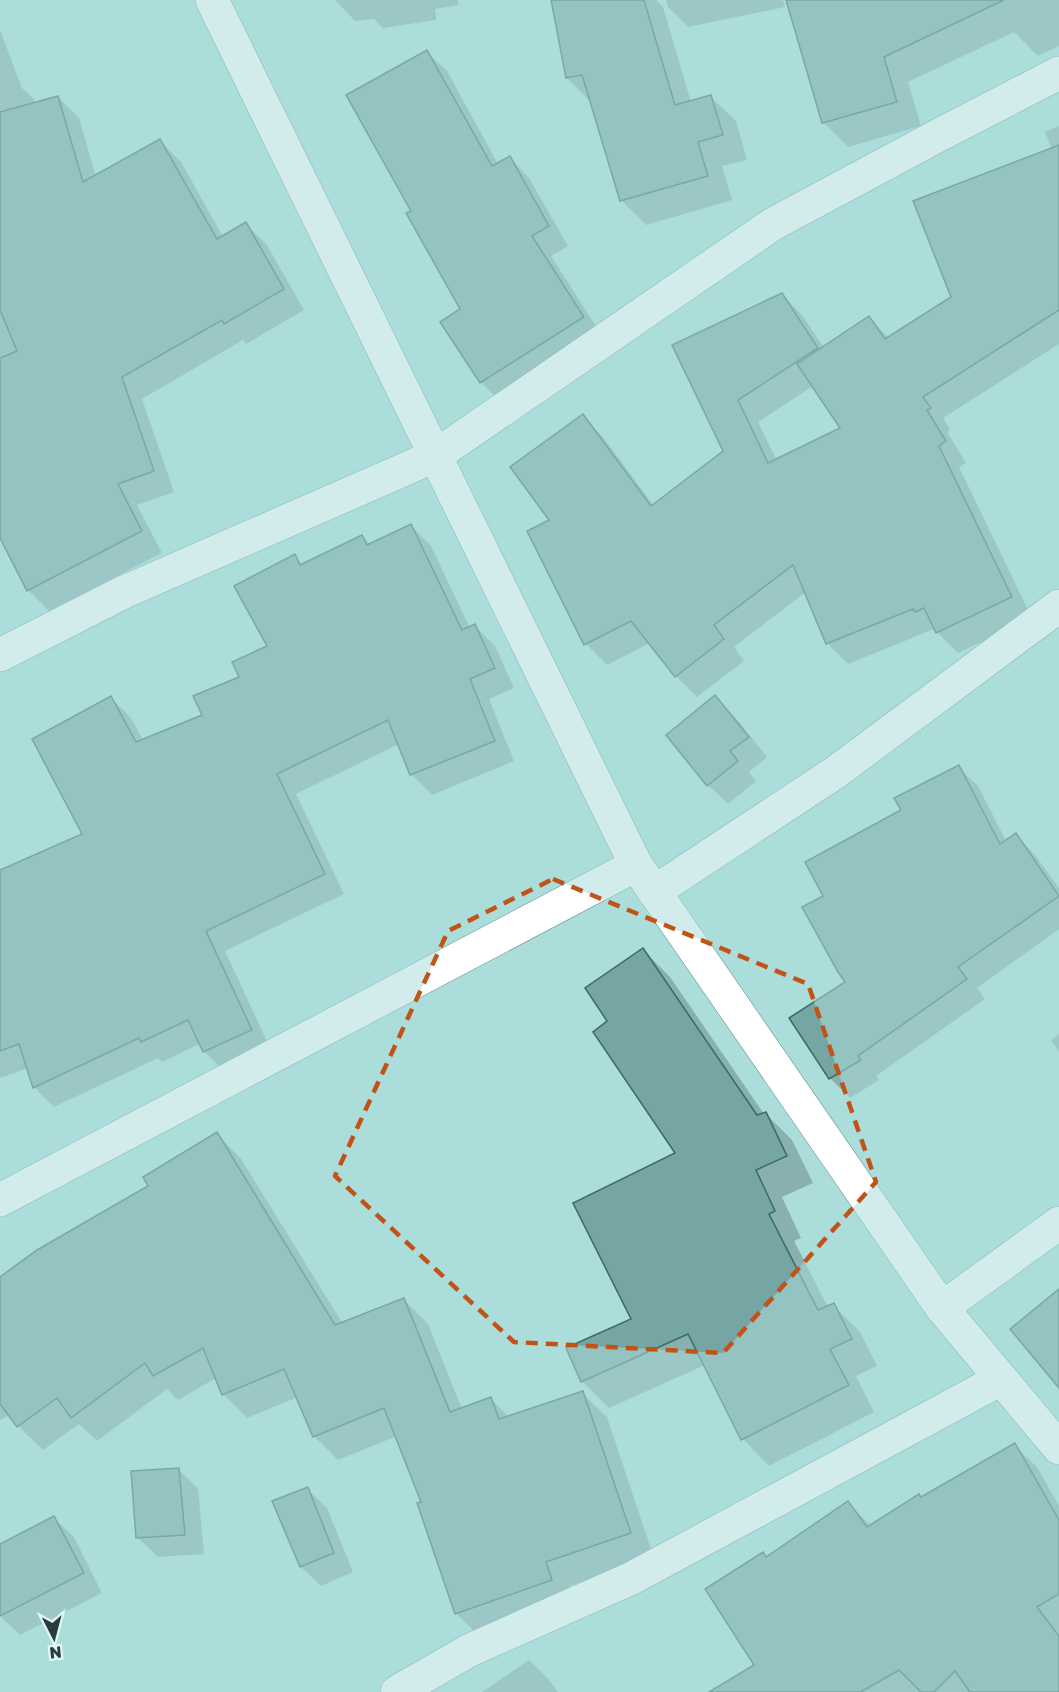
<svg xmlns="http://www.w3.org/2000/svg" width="1059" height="1692" viewBox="0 0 1059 1692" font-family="'Golos Text',sans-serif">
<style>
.shadow{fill:#0003;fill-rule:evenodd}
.building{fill:#75a6a3;stroke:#3b6a68;stroke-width:1.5}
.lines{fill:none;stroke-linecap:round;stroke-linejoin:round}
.minor-casing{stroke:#5e8d8b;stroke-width:34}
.minor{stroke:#fff;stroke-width:33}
.marked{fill:none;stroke:#c25316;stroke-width:4.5;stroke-dasharray:12 8;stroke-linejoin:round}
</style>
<rect width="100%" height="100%" fill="#abddda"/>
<g class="shadow">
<polygon points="335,0 458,0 458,5 435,9 436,20 383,28 374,19 355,21"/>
<polygon points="553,0 656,0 663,7 691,102 711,97 736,121 747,160 722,166 732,200 646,225 621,200 592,103 567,78"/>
<polygon points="666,0 783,0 785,7 688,27 668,7"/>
<polygon points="787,0 1059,0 1059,46 1038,56 1014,32 908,82 921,126 848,147 823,122"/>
<polygon points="0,30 22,88 34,99 35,104 58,97 79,118 96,177 160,141 181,162 223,237 246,224 267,245 304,310 246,344 243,340 142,399 174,492 137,505 162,553 49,611 28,590 0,535"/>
<polygon points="427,52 447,71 498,164 510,158 529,178 568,246 551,256 603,337 501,402 481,382 442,323 462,310 413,211"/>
<path d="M 1059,126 L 1059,344 L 943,418 L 950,429 L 947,432 L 966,463 L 959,467 L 1032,618 L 958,653 L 934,629 L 848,664 L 827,643 L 806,592 L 734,647 L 744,661 L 697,697 L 676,676 L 650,643 L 607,665 L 586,644 L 551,521 L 582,416 L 603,437 L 654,506 L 725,452 L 674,346 L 782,295 L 803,316 L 824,348 L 869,318 L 889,338 L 952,298 L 1052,149 L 1045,132 ZM 813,386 L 842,429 L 777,461 L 758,422 Z"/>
<polygon points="411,526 431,546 470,628 475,626 495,646 514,688 489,699 514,761 432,795 412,775 399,744 296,794 344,894 225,951 271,1050 224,1071 204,1051 201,1043 162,1062 158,1058 54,1107 34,1087 28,1068 0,1078 0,872 84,835 111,698 131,718 143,740 204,716 269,647 294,556 304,565 362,536 371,545"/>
<polygon points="715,697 735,717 767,757 749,772 756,781 728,804 708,785"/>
<polygon points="958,767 978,786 1006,841 1016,835 1035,855 1059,888 1059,929 977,988 985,999 876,1076 879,1080 850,1098 830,1078 791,1018 847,983 825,896 903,810"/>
<polygon points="643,950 670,977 764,1114 765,1113 792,1140 813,1183 782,1197 801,1238 794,1241 828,1307 833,1305 860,1332 877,1366 856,1376 874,1412 769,1466 743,1439 705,1365 609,1408 582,1381 633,1320 677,1154 609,1022"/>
<polygon points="1059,1034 1059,1052 1051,1040"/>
<polygon points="217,1134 241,1159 343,1324 404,1300 428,1324 462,1409 490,1398 509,1417 582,1393 607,1417 654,1558 569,1586 576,1604 481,1638 456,1613 423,1503 397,1436 338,1460 314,1436 298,1397 247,1418 223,1394 216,1378 178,1400 167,1389 97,1441 79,1424 43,1450 18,1426 10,1415 0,1420 0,1279 150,1187"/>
<polygon points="1014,1445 1037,1467 1059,1506 1059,1692 761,1692 756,1666 763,1554 767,1558 848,1503 871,1526"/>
<polygon points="178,1469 198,1489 204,1554 158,1557 138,1538"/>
<polygon points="307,1489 327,1508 353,1572 321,1586 301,1567 274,1502"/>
<polygon points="54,1518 74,1537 102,1593 20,1635 0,1616 0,1545"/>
<polygon points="529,1660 549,1680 558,1692 482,1692"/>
</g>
<g class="building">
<polygon points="551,0 644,0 675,105 711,95 723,135 698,142 708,176 620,201 582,75 566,78"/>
<polygon points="786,0 1004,0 884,57 897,102 822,123"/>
<polygon points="427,50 492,166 510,156 549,226 532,236 584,317 480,383 440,322 460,309 406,213 411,211 346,95"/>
<polygon points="58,96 83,182 160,139 217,239 246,222 284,289 224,324 222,320 122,377 154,471 118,484 142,531 27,591 0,538 0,358 17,351 0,310 0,112"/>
<polygon points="1059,145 1059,310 923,397 931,408 927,410 946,441 939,446 1012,597 936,633 924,608 915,612 913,609 826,644 793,565 714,625 724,639 675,677 631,621 584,645 527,531 549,520 510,467 583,414 651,506 723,451 672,345 782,293 818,348 738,400 768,463 840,428 797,364 869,316 885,339 951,297 913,201"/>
<polygon points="411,524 462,630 475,624 495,668 470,679 495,741 410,775 388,720 277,774 325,874 206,931 252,1030 203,1052 188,1020 141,1042 139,1038 33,1088 19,1044 0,1051 0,870 82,834 32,739 111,696 136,742 202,715 193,696 239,677 232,662 267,646 234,586 295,554 300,565 362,535 367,545"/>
<polygon points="715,695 749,737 730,751 738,761 707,786 666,735"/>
<polygon points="959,765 1000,844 1016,833 1059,896 958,967 967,979 858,1056 861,1060 829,1079 789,1018 845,982 838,972 802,907 823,896 805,862 901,810 894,798"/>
<polygon points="643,948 757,1115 766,1112 787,1156 756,1170 775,1211 769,1214 818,1310 834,1303 852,1339 830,1349 849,1385 741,1440 688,1334 581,1382 566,1348 631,1319 573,1203 675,1153 593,1032 607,1021 585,988"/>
<polygon points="217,1132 335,1325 404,1298 450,1412 491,1397 499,1419 583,1391 631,1533 546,1562 552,1580 455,1614 417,1503 421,1502 384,1408 313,1437 284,1369 222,1395 203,1348 153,1376 145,1363 71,1418 57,1398 17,1427 0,1404 0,1277 37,1250 148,1186 143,1177"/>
<polygon points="1059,1289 1059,1388 1010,1329"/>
<polygon points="1015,1443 1059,1520 1059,1594 1037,1607 1059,1636 1059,1692 970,1692 955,1671 934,1692 921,1692 899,1670 861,1692 709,1692 754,1665 705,1589 763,1552 766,1557 848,1501 867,1527 919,1494 921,1497"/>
<polygon points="179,1468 185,1535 136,1538 131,1471"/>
<polygon points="308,1487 334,1553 300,1567 272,1501"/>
<polygon points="54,1516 84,1573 0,1616 0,1544"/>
</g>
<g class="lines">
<g class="minor-casing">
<g id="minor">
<polyline points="212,0 636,865 942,1308 1059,1448"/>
<polyline points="0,655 124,592 435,456 773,224 941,134 1059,73"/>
<polyline points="654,892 836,772 1059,606"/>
<polyline points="0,1200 636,865"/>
<polyline points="942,1308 1059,1223"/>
<polyline points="397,1692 470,1650 632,1578 1001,1379"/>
</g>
</g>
<use href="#minor" class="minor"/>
</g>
<path d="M0 0H1059V1692H0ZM 553,879 L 808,984 L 876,1182 L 723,1353 L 514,1342 L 335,1176 L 448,931 Z" fill="#abddda" fill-opacity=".55" fill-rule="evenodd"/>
<path class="marked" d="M 553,879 L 808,984 L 876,1182 L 723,1353 L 514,1342 L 335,1176 L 448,931 Z"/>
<g transform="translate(54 1638) rotate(174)" stroke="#dff8f7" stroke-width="4.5" paint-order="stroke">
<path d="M0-4.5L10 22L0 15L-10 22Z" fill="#293d3c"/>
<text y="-9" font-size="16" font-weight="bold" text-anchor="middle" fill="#293d3c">N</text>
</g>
</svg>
